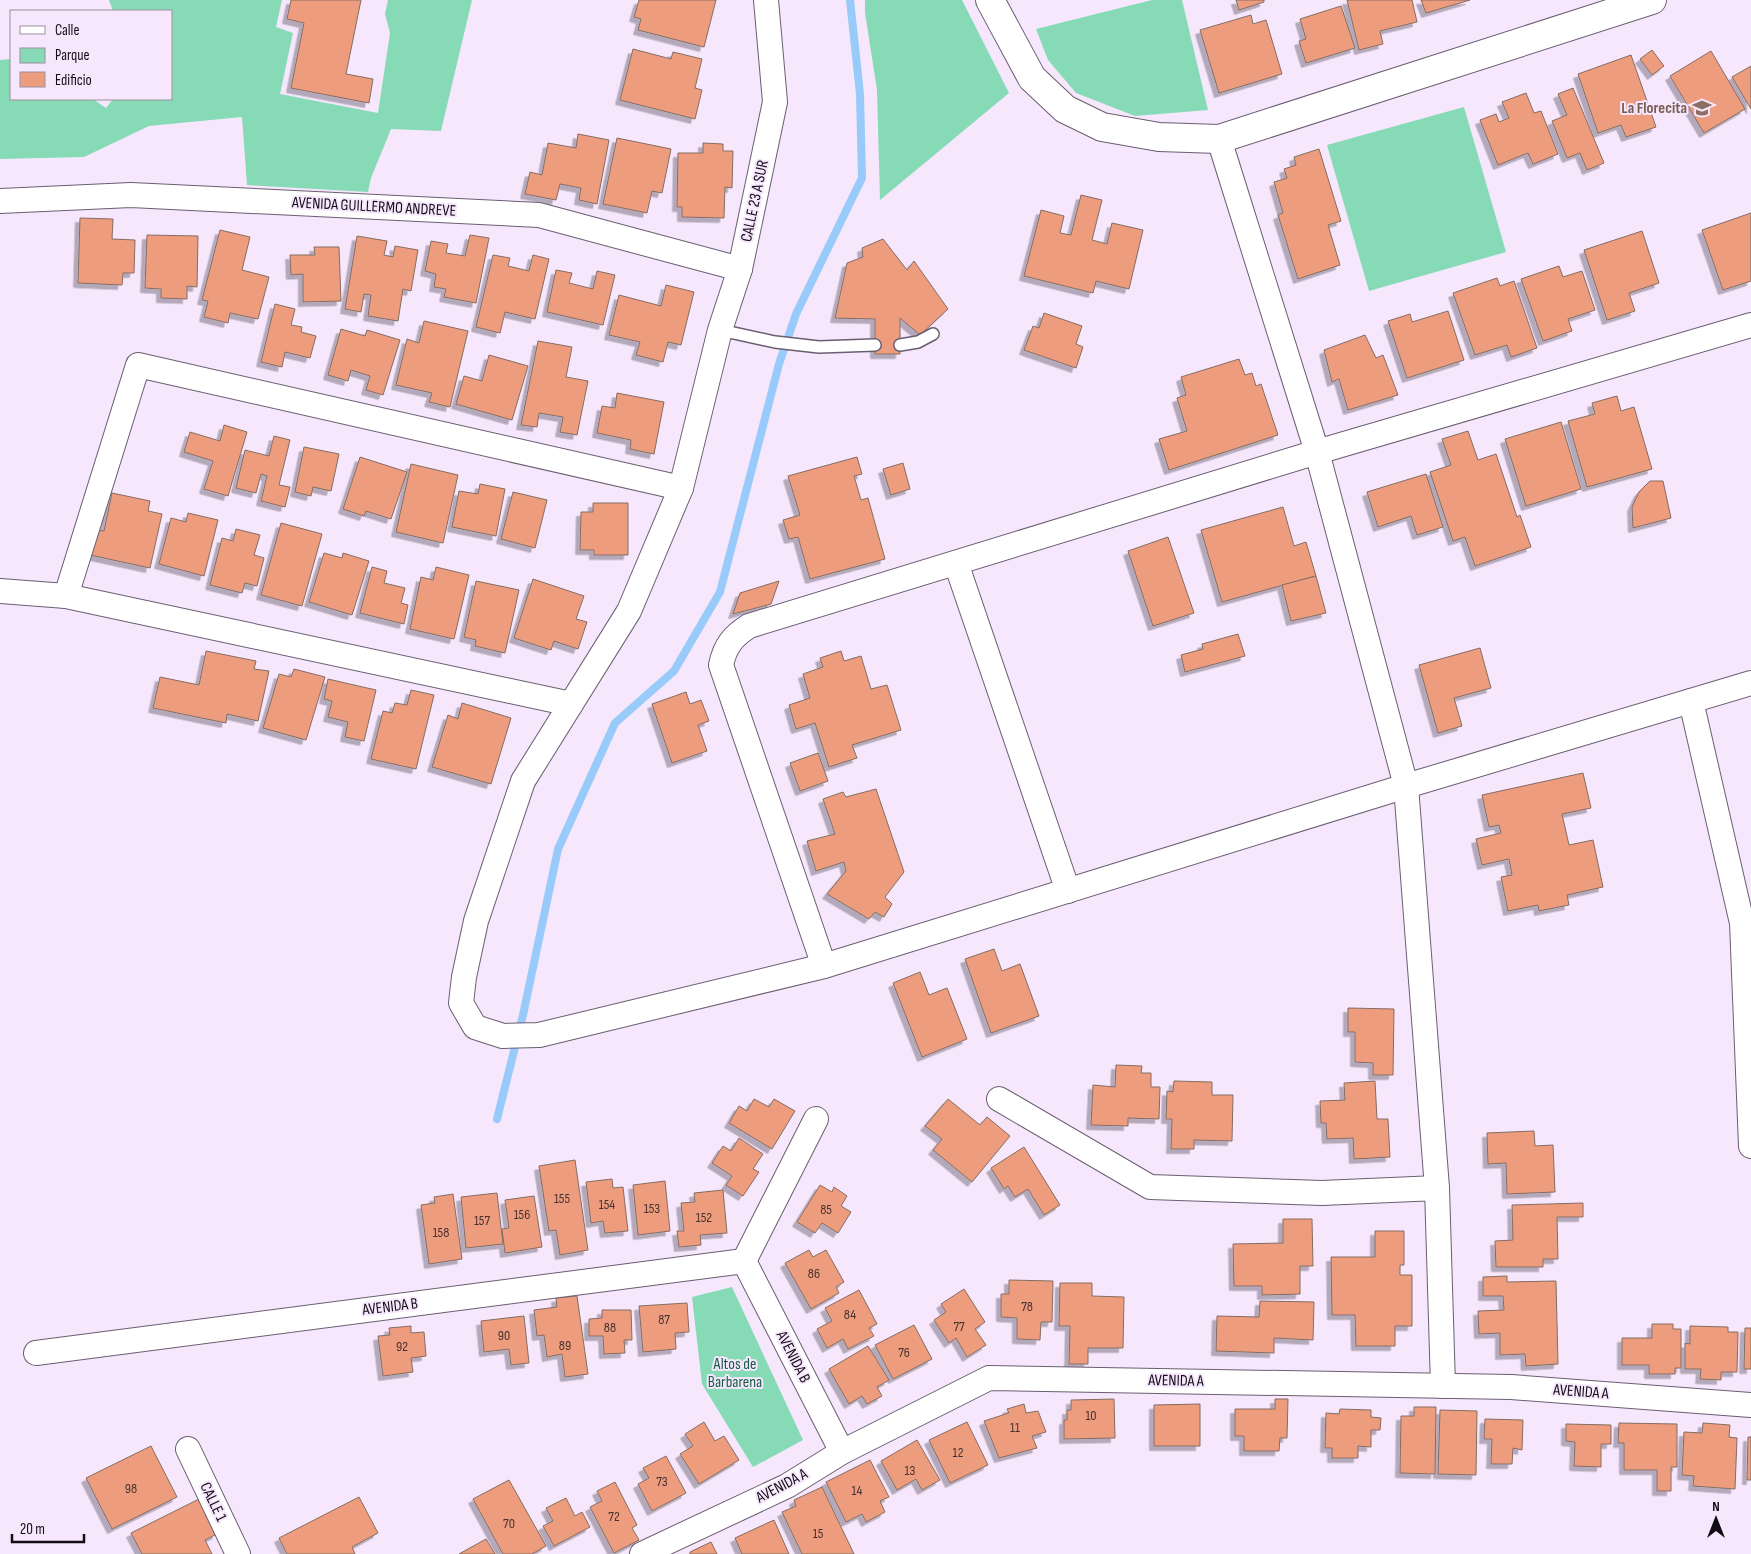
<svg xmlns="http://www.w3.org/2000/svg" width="1751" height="1554" viewBox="0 0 1751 1554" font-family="'Sofia Sans Condensed',sans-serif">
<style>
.green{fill:#86dbb6}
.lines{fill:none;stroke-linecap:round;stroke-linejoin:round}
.stream{stroke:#98cbf9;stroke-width:8}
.building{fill:#ed9d7e;stroke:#846c62;filter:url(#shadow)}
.service-casing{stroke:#6b5e71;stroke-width:14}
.minor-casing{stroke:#6b5e71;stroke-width:26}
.tertiary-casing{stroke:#6b5e71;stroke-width:30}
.service{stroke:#fff;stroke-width:11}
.minor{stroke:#fff;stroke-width:24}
.tertiary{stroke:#fff;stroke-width:28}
.labels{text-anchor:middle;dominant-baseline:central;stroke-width:4;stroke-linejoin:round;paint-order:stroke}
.number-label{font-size:14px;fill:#49312f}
.education-label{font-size:16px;font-weight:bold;fill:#785e54;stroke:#f6e7fd;text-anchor:end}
.street-label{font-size:16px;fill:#120d15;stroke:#f6e7fd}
.park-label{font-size:16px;fill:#165d44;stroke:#f6e7fd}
</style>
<defs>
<filter id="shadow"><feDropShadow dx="-4.5" dy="4.5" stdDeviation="0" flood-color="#0004"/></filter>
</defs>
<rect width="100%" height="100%" fill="#f6e7fd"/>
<g class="green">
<polygon points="109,0 282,0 276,27 293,33 280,94 378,113 390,33 385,14 388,0 472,0 441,131 391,129 371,178 368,192 247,185 242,117 149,126 84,157 0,159 0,60 11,59 11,99 93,99 106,108 113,99 171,99 171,11 113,11"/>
<polygon points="865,0 962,0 1009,93 880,200 877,90 865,13"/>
<polygon points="1152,0 1182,0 1208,110 1135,116 1076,93 1048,60 1036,29"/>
<polygon points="1464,107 1506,252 1369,291 1327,145"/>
<polygon points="732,1287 803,1440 753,1467 702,1384 692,1297"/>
</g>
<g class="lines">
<polyline class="stream" points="497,1119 523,1015 558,849 615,723 674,671 720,592 779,364 796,314 862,178 860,94 850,0"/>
</g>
<g class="building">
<polygon points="291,0 361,0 346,74 373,79 369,103 291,88 304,23 287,19"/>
<polygon points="639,0 716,0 704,47 638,30 641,19 634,17"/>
<polygon points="1236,0 1264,0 1264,2 1239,10"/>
<polygon points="1347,0 1412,0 1417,22 1380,31 1383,44 1359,50"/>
<polygon points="1421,0 1470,0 1426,13"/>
<polygon points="1341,6 1355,48 1306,63 1299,41 1306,39 1300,19"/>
<polygon points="1251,15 1253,24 1266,20 1282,74 1219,93 1200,30"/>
<polygon points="633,49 671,59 673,52 702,59 695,88 702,90 695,119 620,100"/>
<polygon points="1652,50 1664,66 1652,75 1640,59"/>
<polygon points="1711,51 1745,109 1704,133 1670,76"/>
<polygon points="1631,55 1656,127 1626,137 1621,125 1598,133 1578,74"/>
<polygon points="1751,66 1751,109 1732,77"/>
<polygon points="1573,88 1604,163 1587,170 1580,153 1567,158 1552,121 1567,115 1558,94"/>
<polygon points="1526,93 1534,113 1541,111 1558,154 1533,164 1528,153 1498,165 1480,120 1496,114 1499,122 1509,118 1502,102"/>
<polygon points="578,134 609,140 597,204 579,200 581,188 560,184 556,200 525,194 530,172 542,175 548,143 576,148"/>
<polygon points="617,138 671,149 662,193 652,191 647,213 603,204"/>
<polygon points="703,143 723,144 723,151 733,151 732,188 725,187 724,218 682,217 682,207 677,207 678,153 703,153"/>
<polygon points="1319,149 1341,221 1328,225 1340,265 1298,279 1278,215 1283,213 1274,182 1287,178 1284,169 1296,165 1294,157"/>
<polygon points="1081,195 1102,200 1092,240 1107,244 1112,223 1143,230 1129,289 1096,281 1093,293 1024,276 1041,210 1064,216 1060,233 1071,235"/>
<polygon points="1751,213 1751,281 1723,290 1702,230"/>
<polygon points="80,218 113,219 112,239 135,240 134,273 123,273 122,285 78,283"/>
<polygon points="220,230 250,237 242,270 269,277 258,319 230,313 228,323 204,317 208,301 202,300"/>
<polygon points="1642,231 1659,283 1629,293 1635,311 1607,320 1584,250"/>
<polygon points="147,235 198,236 197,287 187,286 187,299 161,298 161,289 145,288"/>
<polygon points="470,235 489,238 476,303 444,297 446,289 434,287 436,274 425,271 431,241 448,244 446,253 465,256"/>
<polygon points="357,236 387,241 384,255 393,257 395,246 418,250 411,291 403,289 398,321 368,316 371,295 364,294 361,312 345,309"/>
<polygon points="883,239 907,270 914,261 948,309 920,335 900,318 900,354 875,354 875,319 835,318 847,263 863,257 862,248"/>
<polygon points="314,247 339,247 341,301 303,302 303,274 291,275 290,255 315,255"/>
<polygon points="493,255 510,258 508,266 529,271 533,255 549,259 535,319 505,312 500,333 476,327"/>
<polygon points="1559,266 1563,277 1582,271 1595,310 1568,319 1572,331 1543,341 1521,279"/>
<polygon points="556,270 572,273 569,283 593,289 597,271 615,275 603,325 547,312"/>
<polygon points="1497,278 1500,286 1514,281 1537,348 1511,357 1507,345 1475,355 1453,293"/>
<polygon points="666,285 694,292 681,345 668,342 663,362 636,355 640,342 609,335 619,295 661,306"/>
<polygon points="275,304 295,309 291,325 302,327 301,332 316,336 310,358 285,352 282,367 261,362"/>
<polygon points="1448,311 1464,360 1407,378 1388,321 1410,314 1412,322"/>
<polygon points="1044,313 1082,326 1076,344 1083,347 1076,368 1024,350 1033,326 1039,328"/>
<polygon points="424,321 468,331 450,407 429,402 432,393 396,385 407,339 419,343"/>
<polygon points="341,329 365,336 367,330 400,340 383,395 366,390 370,376 351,370 348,381 328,375"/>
<polygon points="1365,335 1376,358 1383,355 1398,395 1348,410 1339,379 1332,382 1324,350"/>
<polygon points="538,341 572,347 566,377 588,381 577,435 560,432 563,417 539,413 537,427 521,425"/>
<polygon points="489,355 528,366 512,420 456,404 464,376 482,381"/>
<polygon points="1239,359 1245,375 1252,373 1256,386 1261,384 1278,435 1169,470 1159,439 1187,431 1177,398 1186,395 1181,377"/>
<polygon points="617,393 664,402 654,454 630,449 631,440 597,433 602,406 615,408"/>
<polygon points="1617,396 1621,411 1634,407 1652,469 1587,487 1568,421 1595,414 1592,403"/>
<polygon points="1561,422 1581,489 1526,506 1505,439"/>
<polygon points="224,425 247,432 228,496 204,489 213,461 184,452 190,432 220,441"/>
<polygon points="1468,431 1478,460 1496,454 1517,517 1520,515 1531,547 1475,566 1465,537 1453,541 1430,472 1451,465 1442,439"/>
<polygon points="274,436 290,440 279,485 290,487 285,507 261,501 267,476 261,474 256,493 236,488 245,450 269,456"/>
<polygon points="304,447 339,454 331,491 313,487 311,496 295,492"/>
<polygon points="360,457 407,472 391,519 366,511 364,516 343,509"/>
<polygon points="857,457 862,474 854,476 861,500 868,498 885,559 810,579 798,537 789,539 783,520 800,515 788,476"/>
<polygon points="903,463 910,489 891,495 883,469"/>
<polygon points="411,464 458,475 443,543 396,532"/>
<polygon points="1426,474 1443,527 1417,535 1411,516 1378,527 1367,492"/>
<polygon points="1650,481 1663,481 1671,518 1633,528 1632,507 1639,492"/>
<polygon points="480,484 505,489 496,536 452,527 459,491 478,494"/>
<polygon points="513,492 547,500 535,548 501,539"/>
<polygon points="112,493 150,501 148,511 162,514 150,568 90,555 95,530 104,531"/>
<polygon points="593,503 628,503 628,555 594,555 594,550 580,550 581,512 593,512"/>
<polygon points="1283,507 1294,546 1306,542 1316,576 1222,602 1201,530"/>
<polygon points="188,513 218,520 204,576 159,564 171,518 186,522"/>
<polygon points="281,523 322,534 302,606 261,595"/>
<polygon points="236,529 260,535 254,555 264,558 257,586 245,583 242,593 210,585 222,538 233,541"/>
<polygon points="1168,537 1194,613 1153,626 1128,551"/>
<polygon points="324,553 342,558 343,553 369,561 352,615 309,602"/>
<polygon points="372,567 387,571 384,583 405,588 401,603 408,605 404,624 360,613"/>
<polygon points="436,567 469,575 454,639 410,629 421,577 433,580"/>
<polygon points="1316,576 1326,613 1291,621 1282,585"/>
<polygon points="533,579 584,596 576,619 587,622 578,649 554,641 551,650 514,638"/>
<polygon points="476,581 519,590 505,653 475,646 476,640 464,637"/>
<polygon points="779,581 771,604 733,614 740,593"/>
<polygon points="1238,634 1245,656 1185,672 1181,655 1203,649 1202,644"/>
<polygon points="1480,648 1491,688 1454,698 1462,726 1438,733 1419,665"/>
<polygon points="206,651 256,661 254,669 269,671 258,721 227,714 226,723 153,708 160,677 199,685"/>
<polygon points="841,651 844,661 861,656 871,689 887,685 901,730 852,745 857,758 829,767 815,723 796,729 789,705 810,698 803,674 823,667 820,658"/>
<polygon points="294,669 325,677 306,740 263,728 279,674 291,677"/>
<polygon points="328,679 376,690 364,741 345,737 348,722 328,717 332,701 324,699"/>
<polygon points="411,690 434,695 416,769 371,759 383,711 392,713 395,703 407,705"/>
<polygon points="686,692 690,704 701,700 709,721 698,725 707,751 672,763 652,704"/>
<polygon points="462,703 511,718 491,784 432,767 448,715 458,719"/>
<polygon points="818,753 828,781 800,791 790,763"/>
<polygon points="1583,773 1591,808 1562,814 1569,845 1593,840 1603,887 1567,895 1569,905 1539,911 1538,905 1508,911 1501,877 1512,875 1509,859 1482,865 1476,839 1501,833 1499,825 1489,827 1482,795"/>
<polygon points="876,789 904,872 885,897 892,904 884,917 875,912 869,919 827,894 846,871 844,862 816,871 807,841 835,834 823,799 843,792 846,797"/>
<polygon points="994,949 1002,971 1020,964 1039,1016 991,1033 965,959"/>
<polygon points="920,972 929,995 947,988 967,1039 922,1057 893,983"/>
<polygon points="1348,1008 1394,1009 1393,1075 1373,1075 1373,1063 1355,1062 1355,1032 1348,1032"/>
<polygon points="1116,1065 1142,1066 1141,1073 1151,1073 1151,1087 1160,1087 1159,1119 1128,1118 1128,1126 1091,1125 1093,1085 1115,1087"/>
<polygon points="1174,1081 1212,1082 1212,1095 1233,1095 1232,1141 1194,1140 1194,1149 1171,1149 1172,1119 1166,1119 1167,1091 1173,1092"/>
<polygon points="1375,1081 1377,1119 1388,1119 1390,1157 1354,1159 1353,1138 1327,1139 1326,1123 1321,1123 1320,1101 1345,1100 1344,1083"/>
<polygon points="754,1099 769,1107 774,1099 795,1111 772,1149 729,1123 739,1106 747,1111"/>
<polygon points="948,1099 980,1125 987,1117 1010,1136 972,1182 933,1150 942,1139 925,1126"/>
<polygon points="1534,1131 1535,1146 1553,1145 1555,1192 1507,1194 1506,1163 1488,1164 1487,1133"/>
<polygon points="739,1138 763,1154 753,1169 759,1172 743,1196 726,1185 732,1176 712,1163 723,1146 731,1151"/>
<polygon points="1024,1147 1060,1205 1044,1215 1028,1189 1015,1197 1008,1186 1004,1189 991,1168"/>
<polygon points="575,1160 588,1250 560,1255 556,1230 549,1231 539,1166"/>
<polygon points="612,1179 613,1188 623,1187 628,1231 605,1233 603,1221 591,1223 586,1182"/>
<polygon points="665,1181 670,1231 638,1235 633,1185"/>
<polygon points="820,1185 832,1192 834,1187 847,1196 841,1206 851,1212 838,1233 822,1223 815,1233 797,1222"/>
<polygon points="723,1190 727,1233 700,1235 701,1245 679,1247 677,1231 684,1231 681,1203 695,1202 694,1193"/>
<polygon points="497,1193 503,1244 466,1248 461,1197"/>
<polygon points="453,1194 462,1259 429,1264 421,1205 435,1203 434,1197"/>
<polygon points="534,1196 542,1247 505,1253 502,1229 509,1228 505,1200"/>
<polygon points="1583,1203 1583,1217 1557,1217 1558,1259 1543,1259 1543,1267 1496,1267 1495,1241 1513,1240 1512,1205"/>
<polygon points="1283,1219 1312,1219 1313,1266 1300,1266 1300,1294 1262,1295 1262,1286 1234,1286 1233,1244 1283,1243"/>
<polygon points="1375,1231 1404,1231 1404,1265 1400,1265 1400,1275 1412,1275 1412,1326 1395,1326 1395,1346 1356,1346 1355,1315 1332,1315 1331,1257 1375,1257"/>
<polygon points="809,1250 813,1257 826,1250 844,1282 836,1287 839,1293 811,1309 785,1263"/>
<polygon points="1507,1276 1507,1282 1556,1281 1558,1364 1526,1366 1525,1354 1500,1355 1500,1333 1479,1334 1478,1311 1504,1310 1503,1296 1483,1296 1483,1277"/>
<polygon points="1009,1280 1053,1281 1052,1322 1041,1322 1040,1340 1017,1339 1017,1318 1001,1317 1001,1294 1009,1294"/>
<polygon points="1060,1283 1092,1283 1092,1296 1124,1297 1123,1348 1088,1348 1088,1364 1069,1364 1070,1326 1059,1326"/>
<polygon points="964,1289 985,1322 975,1329 986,1345 967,1357 956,1338 949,1343 934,1320 946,1312 941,1304"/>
<polygon points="859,1290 877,1324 869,1328 874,1336 848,1349 843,1339 827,1348 817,1329 832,1321 825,1308"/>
<polygon points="577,1296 588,1374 565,1377 562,1354 547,1357 544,1335 537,1336 534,1310 557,1307 556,1298"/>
<polygon points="1260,1301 1314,1302 1313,1340 1274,1338 1274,1353 1216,1351 1217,1316 1259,1317"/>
<polygon points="687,1303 689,1332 675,1333 676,1349 643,1352 639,1306"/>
<polygon points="602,1310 631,1310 632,1340 624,1340 625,1353 604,1354 603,1336 589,1336 589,1319 602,1318"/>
<polygon points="524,1316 529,1363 511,1365 509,1349 484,1352 481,1321"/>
<polygon points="1652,1324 1673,1324 1673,1329 1681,1329 1681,1368 1675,1368 1675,1374 1649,1374 1649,1365 1622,1365 1622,1338 1652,1338"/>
<polygon points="914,1325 932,1359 893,1379 875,1345"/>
<polygon points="411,1326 411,1333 424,1332 426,1356 411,1358 413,1372 383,1376 378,1336 390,1335 389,1328"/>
<polygon points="1690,1326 1728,1327 1728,1332 1738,1332 1737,1372 1721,1372 1721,1380 1700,1379 1701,1369 1685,1369 1685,1343 1690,1344"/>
<polygon points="1745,1328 1751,1328 1751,1369 1744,1369"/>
<polygon points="868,1346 889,1380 877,1387 882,1396 867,1404 862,1396 849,1404 829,1369"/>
<polygon points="1114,1399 1115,1438 1064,1439 1064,1420 1067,1420 1067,1410 1071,1410 1071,1400"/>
<polygon points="1275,1399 1288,1399 1287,1438 1280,1438 1279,1451 1244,1451 1244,1436 1235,1436 1235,1409 1275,1409"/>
<polygon points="1024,1404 1026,1413 1038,1411 1046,1432 1032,1436 1037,1448 999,1458 984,1421 1009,1413 1007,1409"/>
<polygon points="1200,1404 1200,1446 1154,1446 1154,1405"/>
<polygon points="1414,1407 1436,1407 1435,1474 1400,1473 1401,1416 1414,1416"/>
<polygon points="1340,1409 1371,1410 1371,1417 1381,1418 1380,1430 1371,1430 1371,1447 1358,1446 1358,1458 1332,1458 1332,1448 1325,1448 1326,1413 1339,1414"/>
<polygon points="1440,1410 1477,1411 1476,1475 1438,1474"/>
<polygon points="1485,1419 1523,1420 1522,1450 1513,1448 1512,1464 1491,1464 1492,1439 1484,1439"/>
<polygon points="704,1422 715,1441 724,1436 739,1460 699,1484 680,1454 693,1446 685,1434"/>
<polygon points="967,1422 988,1465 950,1483 929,1440"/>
<polygon points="1619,1423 1677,1424 1677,1467 1671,1467 1671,1491 1657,1491 1657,1470 1624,1470 1624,1443 1618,1443"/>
<polygon points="1703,1423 1730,1425 1729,1437 1737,1438 1735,1489 1693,1486 1694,1476 1682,1475 1684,1432 1702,1433"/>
<polygon points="1566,1424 1611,1425 1611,1444 1601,1444 1601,1467 1574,1466 1575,1442 1566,1441"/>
<polygon points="1748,1437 1751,1437 1751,1480 1747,1480"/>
<polygon points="917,1440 940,1480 922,1490 916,1479 897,1490 881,1461"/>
<polygon points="151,1446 177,1497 112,1529 86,1478"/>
<polygon points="666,1456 686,1493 652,1511 638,1484 649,1478 643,1468"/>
<polygon points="870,1460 889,1497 880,1501 885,1512 866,1522 862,1514 846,1522 826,1482"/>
<polygon points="509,1480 546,1546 532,1554 503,1554 473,1499"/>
<polygon points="615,1482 637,1525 632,1528 639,1540 614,1553 590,1507 602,1501 597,1491"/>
<polygon points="822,1487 854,1554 802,1554 782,1512 796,1506 794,1500"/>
<polygon points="359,1497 378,1533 352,1547 355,1554 287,1554 279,1538"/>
<polygon points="566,1498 575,1516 582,1512 590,1527 554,1546 543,1526 553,1521 546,1508"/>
<polygon points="199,1499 217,1534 205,1540 212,1554 142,1554 131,1533"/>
<polygon points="774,1520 789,1554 742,1554 735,1538"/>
<polygon points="486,1539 495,1554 459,1554"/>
<polygon points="711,1542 717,1554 690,1554 690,1552"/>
</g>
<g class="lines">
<g class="service-casing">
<g id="service">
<polyline points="720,330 775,342 819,347 875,345"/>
<polyline points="900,345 918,342 933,334"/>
</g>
</g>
<g class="minor-casing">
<g id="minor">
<polyline points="766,0 775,102 740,269 720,330 681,488 629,611 523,781 476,921 464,977 461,1003 475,1027 503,1036 539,1035 824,966 1406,786 1751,683"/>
<polyline points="1219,139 1317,452 1406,786 1437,1188"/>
<polyline points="0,201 131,195 539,215 740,269"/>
<polyline points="956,563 1068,891"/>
<polyline points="0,591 66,596 571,704"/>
<polyline points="66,596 138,365 681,488"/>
<polyline points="1691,701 1742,923 1751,1146"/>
<path d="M 824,966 L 721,665 C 725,646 733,636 749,626 L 1317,452 L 1751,325"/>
<polyline points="999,1099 1150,1187 1322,1193 1437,1188 1443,1386"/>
<polyline points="744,1261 842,1452"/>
<polyline points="36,1353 744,1261 816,1119"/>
<polyline points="188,1449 238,1554"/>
<polyline points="642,1554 787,1486 842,1452 989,1378 1511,1387 1751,1405"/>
</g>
</g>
<g class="tertiary-casing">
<polyline id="tertiary" points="990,0 1032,78 1065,109 1102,127 1159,137 1219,139 1652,0"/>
</g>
<use href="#service" class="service"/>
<use href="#minor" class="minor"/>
<use href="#tertiary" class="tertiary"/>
</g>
<defs>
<g id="school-bare" transform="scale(1.5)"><path d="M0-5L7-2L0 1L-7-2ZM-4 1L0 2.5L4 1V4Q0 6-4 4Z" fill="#8d6e63" stroke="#f6e7fd" stroke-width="2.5" paint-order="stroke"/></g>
</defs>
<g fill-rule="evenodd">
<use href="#school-bare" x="1702" y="108"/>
</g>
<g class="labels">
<g class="number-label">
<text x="562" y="1198">155</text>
<text x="607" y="1204">154</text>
<text x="652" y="1208">153</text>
<text x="826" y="1209">85</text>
<text x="522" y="1214">156</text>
<text x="704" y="1217">152</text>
<text x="482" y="1220">157</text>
<text x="441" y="1232">158</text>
<text x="814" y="1273">86</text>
<text x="1027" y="1306">78</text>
<text x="850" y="1314">84</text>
<text x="664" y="1319">87</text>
<text x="959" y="1326">77</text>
<text x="610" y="1327">88</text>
<text x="504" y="1335">90</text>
<text x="565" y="1345">89</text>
<text x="402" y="1346">92</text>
<text x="904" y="1352">76</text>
<text x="1091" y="1415">10</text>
<text x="1015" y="1427">11</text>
<text x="958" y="1452">12</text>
<text x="910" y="1470">13</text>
<text x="662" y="1481">73</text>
<text x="131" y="1488">98</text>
<text x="857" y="1490">14</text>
<text x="614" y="1516">72</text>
<text x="509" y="1523">70</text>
<text x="818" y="1533">15</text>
</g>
<g class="education-label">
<text x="1687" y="108">La Florecita</text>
</g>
<g class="street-label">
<text transform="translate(755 201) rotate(-78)">CALLE 23 A SUR</text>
<text transform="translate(374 207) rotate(3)">AVENIDA GUILLERMO ANDREVE</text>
<text transform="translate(390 1307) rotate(-7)">AVENIDA B</text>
<text transform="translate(793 1357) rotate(63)">AVENIDA B</text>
<text transform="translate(1176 1381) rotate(1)">AVENIDA A</text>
<text transform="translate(1581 1392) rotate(4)">AVENIDA A</text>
<text transform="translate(782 1486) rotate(-28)">AVENIDA A</text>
<text transform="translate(213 1502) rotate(64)">CALLE 1</text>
</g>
<g class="park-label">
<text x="735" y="1364">Altos de<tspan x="735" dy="18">Barbarena</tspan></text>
</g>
</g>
<rect x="10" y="10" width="162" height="90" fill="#f6e7fd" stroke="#9b90a0"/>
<rect x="20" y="26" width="25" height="8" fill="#ffffff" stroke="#9b90a0"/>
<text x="55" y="35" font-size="15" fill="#120d15">Calle</text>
<rect x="20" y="48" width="25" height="15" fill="#86dbb6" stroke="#9b90a0"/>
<text x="55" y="60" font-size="15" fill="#120d15">Parque</text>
<rect x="20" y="72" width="25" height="15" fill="#ed9d7e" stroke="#9b90a0"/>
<text x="55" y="85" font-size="15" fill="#120d15">Edificio</text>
<g transform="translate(1716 1519)" stroke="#f6e7fd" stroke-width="4" paint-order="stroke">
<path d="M0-4L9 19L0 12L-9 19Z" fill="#120d15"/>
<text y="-8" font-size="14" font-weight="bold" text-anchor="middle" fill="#120d15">N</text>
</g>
<path d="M12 1534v8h72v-8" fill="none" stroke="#120d15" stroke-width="2.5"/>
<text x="20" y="1534" font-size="15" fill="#120d15" stroke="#f6e7fd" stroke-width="4" paint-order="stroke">20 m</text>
</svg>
